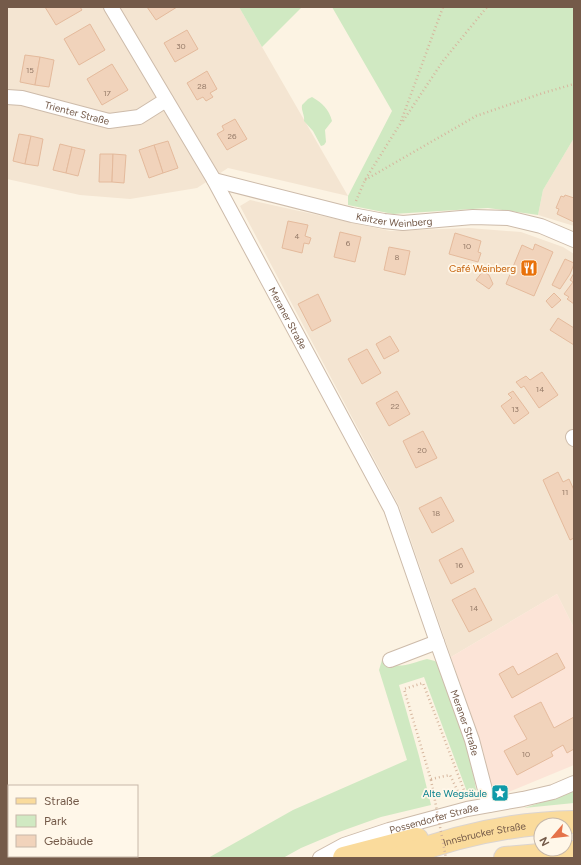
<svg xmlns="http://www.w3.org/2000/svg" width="581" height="865" viewBox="0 0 581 865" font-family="Figtree,sans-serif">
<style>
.residential{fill:#f4e5d2}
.commercial{fill:#fce4d7}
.green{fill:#d0e9c2}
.building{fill:#f1d3bb;stroke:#e4ba9c}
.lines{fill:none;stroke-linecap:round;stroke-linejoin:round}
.street-casing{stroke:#cdbbaa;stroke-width:16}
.primary-casing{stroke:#dbd4d0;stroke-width:24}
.path{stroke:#d6b69e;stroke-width:2.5;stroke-dasharray:1 3;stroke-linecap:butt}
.street{stroke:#fff;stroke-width:14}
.primary{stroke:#fadb9c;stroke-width:22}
.path-bridge{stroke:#d6b69e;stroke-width:2.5;stroke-dasharray:1 3;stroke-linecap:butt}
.labels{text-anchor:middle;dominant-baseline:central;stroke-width:3.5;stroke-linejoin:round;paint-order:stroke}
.number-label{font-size:8px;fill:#937866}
.street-label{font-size:10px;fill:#745a49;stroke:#fff7e9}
.food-label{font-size:10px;fill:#c56008;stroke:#fff7e9;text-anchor:end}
.culture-label{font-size:10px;fill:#0d838f;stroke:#fff7e9;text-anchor:end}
</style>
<rect width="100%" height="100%" fill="#fcf3e3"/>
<g class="residential">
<polygon points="7,7 239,7 348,196 228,168 197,188 130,199 80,195 7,179"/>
<polygon points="574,138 574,226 538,215 543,190"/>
<polygon points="250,200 390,231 469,228 521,232 563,247 574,254 574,628 557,594 451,657 399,506 240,206"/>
</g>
<polygon class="commercial" points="557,594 574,628 574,765 504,794 502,790 492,793 483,751 451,657"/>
<g class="green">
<polygon points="239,7 302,7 262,47"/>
<polygon points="332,7 574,7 574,138 543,190 538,215 488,208 393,214 348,205 348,196 392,111"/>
<path d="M 312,97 C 322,103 329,109 332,121 L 325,130 L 326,142 L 324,145 L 321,146 L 313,131 L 304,121 C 305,115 301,111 302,105 L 308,99 Z"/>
<path d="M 427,659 L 435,661 L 441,666 C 456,709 470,750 477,795 L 469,797 L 424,677 L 399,685 L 419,756 L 431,805 L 381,817 L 339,832 L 301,848 L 283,858 L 208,858 L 293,810 L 407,760 L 379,670 L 382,660 C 397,671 411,663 427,659 Z"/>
<polygon points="574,790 574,803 524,808 552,799"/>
</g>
<g class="building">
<polygon points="45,7 80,7 82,10 56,25"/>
<polygon points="147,7 177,7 156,20"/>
<polygon points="90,24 105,50 79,65 64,39"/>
<polygon points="187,30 198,49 175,62 164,43"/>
<polygon points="25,55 40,57 35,85 20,82"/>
<polygon points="40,57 54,60 49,87 35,85"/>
<polygon points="112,64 128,90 102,105 87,79"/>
<polygon points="207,71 217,89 210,93 213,97 206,101 203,97 197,100 187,83"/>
<polygon points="235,119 247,139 227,150 217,134 224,130 222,126"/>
<polygon points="19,134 31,136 25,164 13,161"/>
<polygon points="31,136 43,139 38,166 25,164"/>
<polygon points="168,141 178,168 163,173 154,145"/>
<polygon points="60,144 72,147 66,173 53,170"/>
<polygon points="154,145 163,173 149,178 139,150"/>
<polygon points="72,147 85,150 78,176 66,173"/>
<polygon points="100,154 113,154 112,182 99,182"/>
<polygon points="113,154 126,155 124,183 112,182"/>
<polygon points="565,195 574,198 574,222 557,214 559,209 556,208 561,196 564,197"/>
<polygon points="288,221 308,225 305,236 311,238 309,244 304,243 302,253 282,248"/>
<polygon points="340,232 361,237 355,262 334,257"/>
<polygon points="455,233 481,241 478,252 481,253 478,262 449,254"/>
<polygon points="535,244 553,252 534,296 506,284 522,245 533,250"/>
<polygon points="389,247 410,251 405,275 384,270"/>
<polygon points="565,259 574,263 574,264 570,274 560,289 552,285"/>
<polygon points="483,271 489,275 493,284 489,289 476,280"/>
<polygon points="574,273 574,304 567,299 569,297 564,294 573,282 570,280"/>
<polygon points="554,293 561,300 552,308 546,301"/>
<polygon points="318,294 331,321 312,331 298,304"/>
<polygon points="558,318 574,328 574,345 550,330"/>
<polygon points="390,336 399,351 384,359 376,344"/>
<polygon points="367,349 381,373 362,384 348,359"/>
<polygon points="542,372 558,395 539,408 524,386 521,388 516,382 526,376 530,380"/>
<polygon points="397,391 410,414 389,426 376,403"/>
<polygon points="513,391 529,413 514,424 501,406 512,398 508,394"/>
<polygon points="423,431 437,458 416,468 403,441"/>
<polygon points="558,472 563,482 569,479 574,490 574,538 570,540 543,480"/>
<polygon points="441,497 454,521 432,533 419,508"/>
<polygon points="462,548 474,572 451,584 439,560"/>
<polygon points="475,588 492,620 469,632 452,600"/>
<polygon points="557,653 565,668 512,698 499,674 513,666 518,675"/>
<polygon points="541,702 554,728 574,717 574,749 567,753 563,745 551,752 553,756 517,775 504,751 527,739 514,716"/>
</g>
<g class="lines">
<g class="street-casing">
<g id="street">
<path id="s1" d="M 111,7 L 214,180 L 391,509 L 437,642 L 472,740 L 489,805"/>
<path id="s2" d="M 7,97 L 22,98 L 109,121 L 139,117 L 166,100"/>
<path id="s3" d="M 214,180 L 352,215 L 384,221 L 403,223 L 473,217 L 508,218 L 541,226 L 574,240"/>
<polyline points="573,437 574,439"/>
<polyline points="390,660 437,642"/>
<path id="s4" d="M 320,858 L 344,845 L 389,830 L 467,809 L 523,799 L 553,792 L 574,783"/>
</g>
</g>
<g class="primary-casing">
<g id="primary">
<polyline points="344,858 417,839"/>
<path id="s5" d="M 398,858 C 454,836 514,823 574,822"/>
<polyline points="505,858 574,852"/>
</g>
</g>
<g class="path">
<polyline points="403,121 443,61 487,7"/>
<polyline points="365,180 476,116 543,93 574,84"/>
<polyline points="356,201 365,180 400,124 443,7"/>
<polyline points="431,779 450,775 460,796"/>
<polyline points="431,780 404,689 423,683 465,793 464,795"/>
</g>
<use href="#street" class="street"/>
<use href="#primary" class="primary"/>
<polyline class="path-bridge" points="431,780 446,858"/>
</g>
<defs>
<g id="restaurant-square" transform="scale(0.9)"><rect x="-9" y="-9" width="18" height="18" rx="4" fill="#e8710a" stroke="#fff7e9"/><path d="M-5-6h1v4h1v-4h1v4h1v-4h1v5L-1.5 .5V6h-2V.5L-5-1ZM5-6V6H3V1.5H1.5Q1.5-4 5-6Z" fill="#fff"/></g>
<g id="sight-square" transform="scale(0.9)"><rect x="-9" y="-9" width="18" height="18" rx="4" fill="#0f9aa8" stroke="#fff7e9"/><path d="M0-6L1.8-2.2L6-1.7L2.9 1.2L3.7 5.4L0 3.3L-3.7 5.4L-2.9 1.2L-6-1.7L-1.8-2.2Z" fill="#fff"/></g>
</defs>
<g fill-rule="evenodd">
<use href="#restaurant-square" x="529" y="268"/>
<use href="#sight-square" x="500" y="793"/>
</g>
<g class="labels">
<g class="number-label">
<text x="181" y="46">30</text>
<text x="30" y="70">15</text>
<text x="202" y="86">28</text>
<text x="107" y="93">17</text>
<text x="232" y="136">26</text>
<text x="297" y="236">4</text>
<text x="348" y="243">6</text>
<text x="467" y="246">10</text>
<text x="397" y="257">8</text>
<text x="540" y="389">14</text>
<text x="395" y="406">22</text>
<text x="515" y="409">13</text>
<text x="422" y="450">20</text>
<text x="565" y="492">11</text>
<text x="436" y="513">18</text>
<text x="459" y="565">16</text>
<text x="474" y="608">14</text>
<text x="526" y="754">10</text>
</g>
<g class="street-label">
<text stroke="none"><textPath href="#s2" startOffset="72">Trienter Straße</textPath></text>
<text stroke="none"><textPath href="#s3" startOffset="185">Kaitzer Weinberg</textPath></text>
<text stroke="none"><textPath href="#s1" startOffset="358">Meraner Straße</textPath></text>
<text stroke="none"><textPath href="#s1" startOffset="801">Meraner Straße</textPath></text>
<text stroke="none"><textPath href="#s4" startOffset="121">Possendorfer Straße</textPath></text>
<text stroke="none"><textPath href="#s5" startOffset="90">Innsbrucker Straße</textPath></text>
</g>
<g class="food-label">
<text x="516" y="268">Café Weinberg</text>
</g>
<g class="culture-label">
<text x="487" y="793">Alte Wegsäule</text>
</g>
</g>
<rect width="581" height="865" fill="none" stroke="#745a49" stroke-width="16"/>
<rect x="8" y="785" width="130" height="72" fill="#fff7e9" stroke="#c7b8a9"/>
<rect x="16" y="798" width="20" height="6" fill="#fadb9c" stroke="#c7b8a9"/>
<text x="44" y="805" font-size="12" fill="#745a49">Straße</text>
<rect x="16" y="815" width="20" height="12" fill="#d0e9c2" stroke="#c7b8a9"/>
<text x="44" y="825" font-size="12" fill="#745a49">Park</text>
<rect x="16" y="835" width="20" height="12" fill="#f1d3bb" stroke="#c7b8a9"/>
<text x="44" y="845" font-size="12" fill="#745a49">Gebäude</text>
<g transform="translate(553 837) rotate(242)"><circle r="19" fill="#fff7e9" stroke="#c7b8a9"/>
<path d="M0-3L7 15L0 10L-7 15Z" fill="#e57249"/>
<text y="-6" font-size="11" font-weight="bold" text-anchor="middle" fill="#745a49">N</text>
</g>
</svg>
